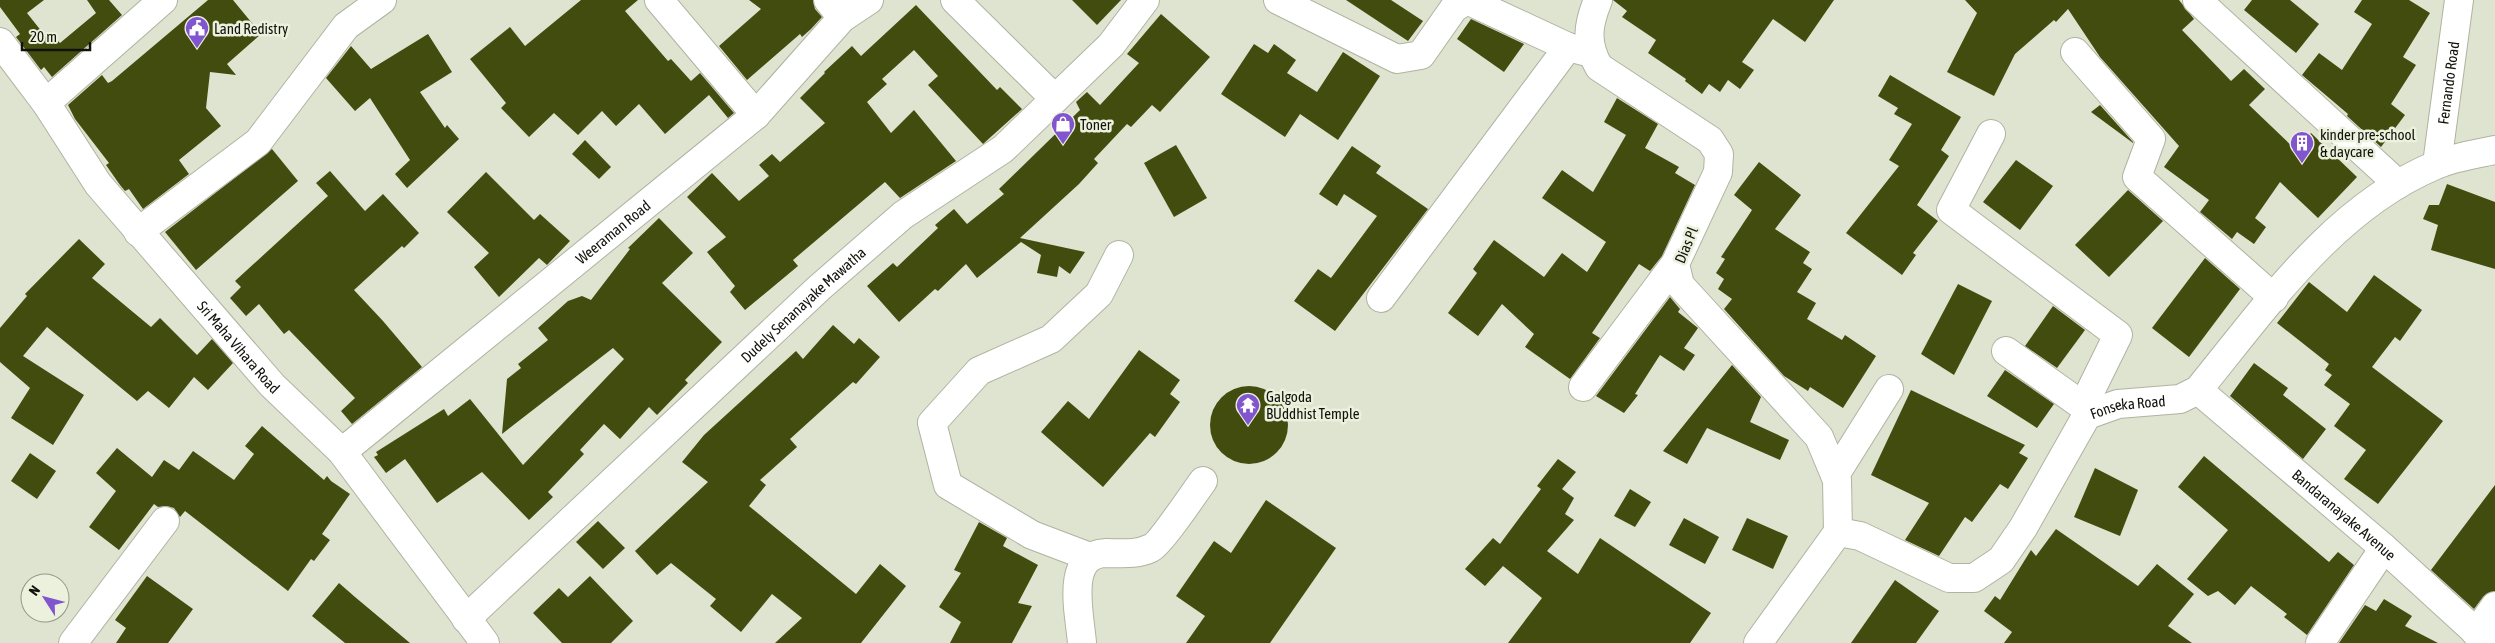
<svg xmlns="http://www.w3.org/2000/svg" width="2495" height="643" viewBox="0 0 2495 643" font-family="'Asap Condensed',sans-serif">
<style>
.building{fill:#434c0f}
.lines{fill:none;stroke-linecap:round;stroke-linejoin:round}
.minor-casing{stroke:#afb3a1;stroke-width:30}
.minor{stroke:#fff;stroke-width:28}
.labels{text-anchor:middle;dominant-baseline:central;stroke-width:5;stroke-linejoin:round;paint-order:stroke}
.poi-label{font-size:15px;fill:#11120b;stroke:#ecf1dd;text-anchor:start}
.street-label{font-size:15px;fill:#11120b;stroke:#ecf1dd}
</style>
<rect width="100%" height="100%" fill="#dfe4d0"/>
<g class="building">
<polygon points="0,0 44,0 27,13 50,42 55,38 60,43 96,13 87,0 109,0 122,15 52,77 44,67 41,70 16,37 20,34 0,7"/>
<polygon points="208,0 233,0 261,34 227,64 236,75 210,72 206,108 221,126 179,160 189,174 143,209 129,189 125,191 120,185 106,165 109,163 75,119 68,105 102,75 108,83 112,81"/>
<polygon points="581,0 638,0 625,11 668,61 671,59 691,81 700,73 734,113 728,118 709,95 665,134 639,104 616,126 602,111 578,135 554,113 529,137 501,108 506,103 470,59 510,27 525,46"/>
<polygon points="749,0 813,0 815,9 822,17 811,29 802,37 800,34 747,80 719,46 761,9"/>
<polygon points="1072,0 1121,0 1097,25"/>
<polygon points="1346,0 1391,0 1423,21 1408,41"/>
<polygon points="1613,0 1834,0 1805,42 1773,19 1742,62 1754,70 1740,89 1728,80 1720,92 1709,84 1702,94 1685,81 1686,79 1648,53 1656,40 1622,17 1627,11"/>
<polygon points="1965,0 2179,0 2194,19 2182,30 2231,81 2244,69 2265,89 2249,105 2296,150 2311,133 2357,177 2318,218 2280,182 2255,218 2266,227 2254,244 2237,232 2232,239 2200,212 2209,200 2164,167 2179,146 2100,57 2068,9 2056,22 2054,20 2015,54 1994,96 1947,72 1977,13"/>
<polygon points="2252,0 2290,0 2319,24 2296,53 2244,10"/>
<polygon points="2362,0 2409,0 2430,13 2403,57 2416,65 2391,104 2405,115 2381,147 2347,116 2348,114 2302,75 2319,53 2342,70 2372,24 2354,12"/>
<polygon points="916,5 997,90 1000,87 1022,109 983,144 928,85 938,76 914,50 882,79 887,84 867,102 891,133 914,110 956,161 900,198 885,182 793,260 798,266 745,310 730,292 735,286 707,252 726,237 687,197 712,173 739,201 769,176 759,165 772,154 780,162 825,123 800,98 825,73 824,72 852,46 861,56"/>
<polygon points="1161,14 1210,57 1160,112 1152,105 1131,127 1127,124 1094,159 1098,163 1079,184 1020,238 1085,252 1070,274 1059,266 1057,277 1037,273 1041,255 1021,242 977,278 966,264 938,291 935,289 899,322 867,286 893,263 897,267 938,228 935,225 954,209 967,224 1004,194 999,189 1080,110 1076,102 1087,92 1100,105 1139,63 1127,54"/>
<polygon points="1471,19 1524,44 1504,72 1457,39"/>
<polygon points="428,34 452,72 420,92 445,128 447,125 459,139 407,188 395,174 410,160 370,98 355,111 326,78 351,46 371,69"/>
<polygon points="1254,44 1268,53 1274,44 1296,60 1287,73 1317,92 1343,52 1380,76 1338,140 1300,114 1285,137 1221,94"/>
<polygon points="1890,75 1961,117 1941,150 1949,156 1917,205 1938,221 1913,253 1916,255 1902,275 1846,233 1899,166 1889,160 1912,124 1894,114 1898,108 1878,96"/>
<polygon points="1617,98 1658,124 1645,148 1679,167 1675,173 1695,185 1662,256 1650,271 1639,264 1592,333 1600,338 1570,379 1525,347 1534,334 1502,304 1478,336 1448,313 1477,273 1473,269 1494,240 1544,277 1562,253 1587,272 1606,242 1542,198 1562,170 1593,192 1626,135 1604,122"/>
<polygon points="2100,105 2133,142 2133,143 2091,112"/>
<polygon points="585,140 611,167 599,179 572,154"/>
<polygon points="1176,145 1207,198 1174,217 1144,163"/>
<polygon points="1352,146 1381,166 1376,173 1428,209 1335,331 1294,301 1318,269 1331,278 1377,216 1344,194 1337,206 1319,194"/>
<polygon points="272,149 298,181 196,270 165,232"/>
<polygon points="2016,160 2053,186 2020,230 1983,202"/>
<polygon points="1759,162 1801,195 1775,229 1810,252 1803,263 1812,269 1797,292 1816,303 1807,319 1842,340 1845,335 1876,356 1843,408 1810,387 1808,391 1784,376 1724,309 1732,299 1718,289 1724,279 1716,273 1725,259 1721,257 1752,210 1734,195"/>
<polygon points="330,171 365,211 383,194 419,233 404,248 402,246 354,290 383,321 422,367 352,424 341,411 355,398 289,330 284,334 259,304 246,316 230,298 241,287 235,281 328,196 316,183"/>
<polygon points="486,172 534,220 540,214 570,241 547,265 539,258 499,297 474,267 489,253 447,212"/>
<polygon points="2447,184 2495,202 2495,269 2431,250 2438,225 2423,219 2429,205 2439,205"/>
<polygon points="2128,190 2163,221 2109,277 2075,245"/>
<polygon points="659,218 693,253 662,283 722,342 685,380 688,383 657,415 649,407 620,439 604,424 580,450 584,454 548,492 553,497 529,520 482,472 437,503 405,459 386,473 374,457 378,455 376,452 444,409 448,416 470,399 523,465 624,359 613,348 502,434 507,379 521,368 518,364 548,340 538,328 568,301 582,296 591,300 630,249 628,248"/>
<polygon points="79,239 105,264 92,278 151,327 160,318 197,355 212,339 233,363 208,390 194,377 169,408 148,391 137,401 47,327 23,356 84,395 53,445 11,418 30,388 0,362 0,328 27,296 25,294"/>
<polygon points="2205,258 2240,289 2189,357 2152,328"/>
<polygon points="2374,275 2422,310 2400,341 2395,337 2372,367 2443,421 2378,504 2344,479 2366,450 2334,426 2350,404 2324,385 2332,375 2325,370 2329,364 2277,323 2309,282 2347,312"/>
<polygon points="1958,284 1992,301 1954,375 1921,354"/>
<polygon points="1670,297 1680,309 1678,312 1698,328 1684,348 1695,355 1684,371 1660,355 1635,394 1638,395 1624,413 1596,396"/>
<polygon points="2053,306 2085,330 2057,368 2025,346"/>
<polygon points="833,325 854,344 859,338 880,357 856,384 853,382 790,439 797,447 760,480 766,485 749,506 856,594 880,564 906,586 861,643 775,643 802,618 772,594 741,632 710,606 716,599 671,563 657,575 635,551 708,482 682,462 704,435 796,351 803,359"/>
<polygon points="1139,350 1180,380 1170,394 1180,402 1155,437 1150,433 1103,487 1041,432 1068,401 1089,419"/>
<polygon points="2254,363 2288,388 2283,395 2326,429 2303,459 2230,396"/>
<polygon points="1732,365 1761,397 1750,422 1789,440 1780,460 1707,428 1687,464 1663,451"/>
<polygon points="2005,370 2054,404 2037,428 1987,396"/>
<circle cx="1249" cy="425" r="39"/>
<polygon points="1911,390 2025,445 2019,453 2028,458 2008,489 2000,484 1972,522 1965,517 1939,556 1905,540 1929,503 1871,475"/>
<polygon points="262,426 324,480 327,476 331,481 350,494 322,534 330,540 314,561 311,559 288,591 185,511 180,517 174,508 166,506 158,507 154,504 119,550 89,527 116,491 96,473 117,448 152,477 164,460 179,470 193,451 234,480 254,454 245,446"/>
<polygon points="30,453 56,471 37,499 11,481"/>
<polygon points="2204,456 2329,562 2338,552 2354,565 2307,635 2284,617 2287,614 2251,586 2235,605 2218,591 2208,596 2187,579 2228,530 2178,487"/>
<polygon points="1558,459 1576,472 1562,489 1574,498 1565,514 1574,520 1547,551 1578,574 1600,538 1711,613 1690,643 1508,643 1542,598 1503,566 1485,586 1465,569 1493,538 1500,544 1541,489 1537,486"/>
<polygon points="2095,468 2138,490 2120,536 2074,517"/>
<polygon points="2495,485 2495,591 2483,597 2474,609 2431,570"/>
<polygon points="1630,489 1651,502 1635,527 1614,516"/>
<polygon points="1266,500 1336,548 1270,643 1186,643 1205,616 1176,596 1214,541 1231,553"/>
<polygon points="1684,518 1719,537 1705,564 1669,545"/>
<polygon points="1747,518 1788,536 1773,569 1732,550"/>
<polygon points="598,521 625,548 603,569 576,542"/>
<polygon points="979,522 1007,538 1003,546 1038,565 1018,603 1032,606 1012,643 950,643 961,622 939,607 961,573 954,570"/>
<polygon points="2056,529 2138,586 2157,564 2194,594 2168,626 2192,643 2004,643 2012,632 1984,611 1995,596 2000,600 2031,550 2036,556"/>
<polygon points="147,576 193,609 168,643 116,643 126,628 115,620"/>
<polygon points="590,576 633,621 611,643 562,643 533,613 559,588 568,597"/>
<polygon points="1895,580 1939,611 1916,643 1851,643"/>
<polygon points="339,583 355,597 410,643 345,643 312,616"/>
<polygon points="2384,599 2412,616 2405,626 2438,643 2339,643 2365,605 2376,611"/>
</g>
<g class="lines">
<g class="minor-casing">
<g id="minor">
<polyline points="659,0 756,115"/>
<polyline points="828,0 842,18"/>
<polyline points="955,0 1055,99"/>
<polyline points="1278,0 1397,59 1421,55 1454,8 1467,0 1568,47 1591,53"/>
<path d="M 1598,0 C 1588,24 1585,43 1599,67 L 1710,140 L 1719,154 L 1718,172 L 1675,264 L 1680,285 L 1819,437 L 1837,480 L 1838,532"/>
<polyline points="2197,0 2398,184"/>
<path id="s1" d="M 0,42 L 46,103 L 98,184 L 272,385 L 342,452 L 485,643"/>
<polyline points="2075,52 2151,139 2137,177 2274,298"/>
<polyline points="46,103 163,0"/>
<polyline points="1991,134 1951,210 2118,335 2083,406 2087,415"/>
<path id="s2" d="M 2437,164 L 2459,0"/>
<polyline points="138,232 258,142 346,26 382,0"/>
<polyline points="1381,298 1568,47"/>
<polyline points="2006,351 2083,406"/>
<polyline points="1583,387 1675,264"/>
<path id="s3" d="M 2198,390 L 2384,548 L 2488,643"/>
<path id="s4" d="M 342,452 L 756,115 L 842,18 L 869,0"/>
<polyline points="1835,475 1889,389"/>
<path id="s5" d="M 1838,532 L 1860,536 L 1949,578 L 1974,578 L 2001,560 L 2023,528 L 2087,415 L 2118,404 L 2180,399 L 2198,390 C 2266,307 2333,208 2436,165 C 2454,157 2476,154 2495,150"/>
<polyline points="1090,557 1032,535 948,485 932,423 979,371 1051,339 1099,294 1119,255"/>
<path id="s6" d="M 466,619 L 819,288 L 903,215 L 1003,149 L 1111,45 L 1145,0"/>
<polyline points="2476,633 2495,606"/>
<polyline points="73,643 165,521"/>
<path d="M 1082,643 C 1080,615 1064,554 1106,553 C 1121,553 1137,555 1151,548 C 1160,544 1195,492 1203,481"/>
<polyline points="1758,643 1838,532"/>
<polyline points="2320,643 2384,548"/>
</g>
</g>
<use href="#minor" class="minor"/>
</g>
<defs>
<g id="civic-pin" transform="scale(1.25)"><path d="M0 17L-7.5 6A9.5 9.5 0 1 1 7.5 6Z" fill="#8155ce" stroke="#ecf1dd"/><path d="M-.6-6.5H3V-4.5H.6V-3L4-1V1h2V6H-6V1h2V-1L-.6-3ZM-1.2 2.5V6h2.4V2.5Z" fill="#fff"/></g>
<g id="shop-pin" transform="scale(1.25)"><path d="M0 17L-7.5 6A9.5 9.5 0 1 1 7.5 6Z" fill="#8155ce" stroke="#ecf1dd"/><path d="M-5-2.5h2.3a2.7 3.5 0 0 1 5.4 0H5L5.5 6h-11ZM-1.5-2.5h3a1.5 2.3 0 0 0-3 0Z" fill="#fff"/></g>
<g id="building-pin" transform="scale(1.25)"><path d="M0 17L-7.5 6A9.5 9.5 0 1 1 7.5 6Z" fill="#8155ce" stroke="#ecf1dd"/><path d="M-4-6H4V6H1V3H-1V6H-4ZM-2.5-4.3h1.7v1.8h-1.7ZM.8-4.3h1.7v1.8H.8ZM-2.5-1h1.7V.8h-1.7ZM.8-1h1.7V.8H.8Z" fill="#fff"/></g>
<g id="temple-pin" transform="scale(1.25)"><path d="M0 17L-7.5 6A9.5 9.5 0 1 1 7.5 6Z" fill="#8155ce" stroke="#ecf1dd"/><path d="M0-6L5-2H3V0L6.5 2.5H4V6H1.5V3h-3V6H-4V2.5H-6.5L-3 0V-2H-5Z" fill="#fff"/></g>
</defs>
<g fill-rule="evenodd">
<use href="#civic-pin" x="197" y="28"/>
<use href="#shop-pin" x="1063" y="124"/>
<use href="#building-pin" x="2302" y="143"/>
<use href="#temple-pin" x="1248" y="405"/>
</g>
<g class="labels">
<g class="poi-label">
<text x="214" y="28">Land Redistry</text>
<text x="1080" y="124">Toner</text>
<text x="2320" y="134">kinder pre-school<tspan x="2320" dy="17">&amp; daycare</tspan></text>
<text x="1266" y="396">Galgoda<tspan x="1266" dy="17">BUddhist Temple</tspan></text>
</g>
<g class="street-label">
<text stroke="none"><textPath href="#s2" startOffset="82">Fernando Road</textPath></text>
<text stroke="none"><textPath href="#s4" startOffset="349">Weeraman Road</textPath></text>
<text transform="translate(1686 245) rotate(-68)">Dias Pl</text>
<text stroke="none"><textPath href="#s6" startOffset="461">Dudely Senanayake Mawatha</textPath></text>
<text stroke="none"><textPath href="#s1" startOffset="388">Sri Maha Vihara Road</textPath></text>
<text stroke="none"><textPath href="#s5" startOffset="389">Fonseka Road</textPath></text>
<text stroke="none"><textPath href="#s3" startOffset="192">Bandaranayake Avenue</textPath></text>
</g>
</g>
<g transform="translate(45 598) rotate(306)"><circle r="24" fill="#ecf1dd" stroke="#949889"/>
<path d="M0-4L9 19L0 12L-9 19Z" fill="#8155ce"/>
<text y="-8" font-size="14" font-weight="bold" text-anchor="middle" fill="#11120b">N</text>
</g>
<path d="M22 42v8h68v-8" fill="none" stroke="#11120b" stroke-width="2.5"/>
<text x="30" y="42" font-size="15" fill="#11120b" stroke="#ecf1dd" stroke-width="4" paint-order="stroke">20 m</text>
</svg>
